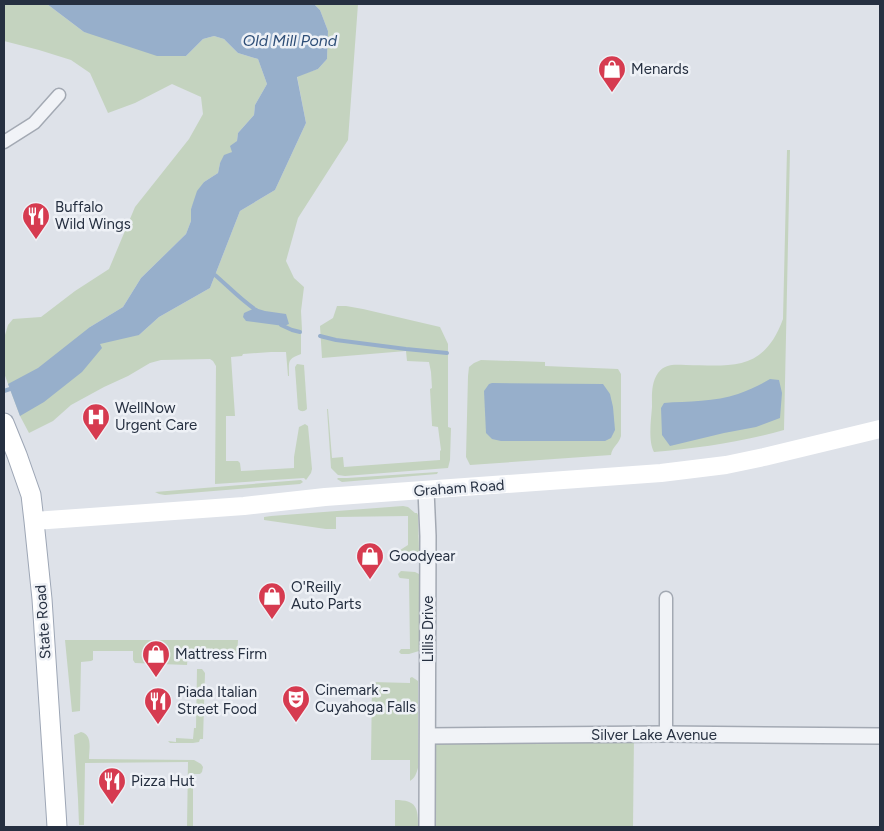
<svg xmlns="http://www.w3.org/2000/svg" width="884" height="831" viewBox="0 0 884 831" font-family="Figtree,sans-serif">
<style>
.green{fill:#c4d3bf}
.water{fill:#97afcb}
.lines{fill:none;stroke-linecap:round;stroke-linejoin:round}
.stream{stroke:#97afcb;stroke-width:4}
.minor-casing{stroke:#a3a9b3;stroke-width:15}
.tertiary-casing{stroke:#a3a9b3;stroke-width:18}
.primary-casing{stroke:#9da6b5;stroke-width:21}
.minor{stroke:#f1f3f7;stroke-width:12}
.tertiary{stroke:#f1f3f7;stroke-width:15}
.secondary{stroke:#fff;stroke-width:18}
.primary{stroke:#fff;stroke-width:19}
.labels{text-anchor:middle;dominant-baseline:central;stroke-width:5;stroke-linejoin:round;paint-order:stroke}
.poi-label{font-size:15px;fill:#263041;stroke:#eef1f6;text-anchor:start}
.street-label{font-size:15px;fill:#263041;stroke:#eef1f6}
.water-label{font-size:16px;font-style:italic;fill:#2e4e77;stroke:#eef1f6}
</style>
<rect width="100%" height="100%" fill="#dee2e9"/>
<g class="green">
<path d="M 4,4 L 47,4 L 84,32 L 186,56 L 203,39 L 214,36 L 224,39 L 238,53 L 258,59 L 267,84 L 255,105 L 254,115 L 238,133 L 237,141 L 232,152 L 220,163 L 218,173 L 204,182 L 191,209 L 191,221 L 186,234 L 141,278 L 123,307 L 90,327 L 139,335 L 159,317 L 210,288 L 240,211 L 275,190 L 306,123 L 297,76 L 318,69 L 327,59 L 328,31 L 320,10 L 314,4 L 358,4 L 348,140 L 298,218 L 286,261 L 294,278 L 304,287 L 301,311 L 302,330 L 301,334 L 301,354 C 287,359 289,361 289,376 L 288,376 L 286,352 L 271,352 L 243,354 L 242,356 L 231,357 L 235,416 L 226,416 L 226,461 L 238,461 L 240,463 L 241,471 L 294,468 L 294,457 L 299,427 L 305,424 L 308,426 L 312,469 L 311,473 L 306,480 L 304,478 L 215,484 L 216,366 L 213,361 L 210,359 L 161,360 L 150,363 L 128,376 L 104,387 L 71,405 L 53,421 L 29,433 L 20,416 L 4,373 L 4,350 L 5,335 L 8,325 L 13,319 L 41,317 L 75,291 L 109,269 L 135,207 L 189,139 L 203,114 L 201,97 L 172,84 L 135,103 L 108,113 L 90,73 L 71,60 L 39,50 L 4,41 Z"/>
<path d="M 787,150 L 790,150 L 784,430 C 741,442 698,448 654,452 C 648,441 651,420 652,407 C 652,395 651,383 658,373 C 666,363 675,365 686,365 C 733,366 764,371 783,319 Z"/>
<polygon points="337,306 346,306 363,309 440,327 448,344 448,427 451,428 450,460 448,468 345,476 338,475 331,468 327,409 328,409 332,458 343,457 344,467 440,460 440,451 441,450 438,427 432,426 432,424 430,389 432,388 431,372 429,362 407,361 406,351 322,358 320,326 333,318"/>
<path d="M 481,360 L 545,362 L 545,366 L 618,369 L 621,374 L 621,436 C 619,444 612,447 611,455 L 470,465 L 466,457 L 468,376 L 469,367 L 474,363 Z"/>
<path d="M 297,364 L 304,365 L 307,409 C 304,412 301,412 298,409 L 295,367 Z"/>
<polygon points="438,472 437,474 342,482 337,479 338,478 347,478"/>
<polygon points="301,480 303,482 300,484 165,495 159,494 155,492"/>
<polygon points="403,506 408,507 415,513 417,513 418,515 419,551 414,555 399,556 397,552 408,545 408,516 336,517 336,529 326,529 264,520 264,517 271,516"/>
<polygon points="401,571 415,572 419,574 419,651 409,654 401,654 399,652 401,649 410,649 409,579 400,578 399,577 398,574"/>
<polygon points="65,640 238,640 237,654 188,654 187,665 135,663 133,660 133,651 93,651 93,660 91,661 81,662 80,711 72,712"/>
<polygon points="197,669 202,669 205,673 203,739 200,739 199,742 193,743 170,743 168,741 176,742 176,738 193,739 194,728 196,728"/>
<path d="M 412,677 L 418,681 L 418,768 C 416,774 415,778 410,781 L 410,760 L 371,760 L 372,682 L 410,683 L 410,678 Z"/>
<path d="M 81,732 C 93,735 89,749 89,759 L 194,760 L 201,764 L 203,767 L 202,772 L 200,774 L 193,774 L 193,827 L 187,827 L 188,762 L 85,763 L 84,825 L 79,825 L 78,799 L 74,735 Z"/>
<polygon points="634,735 633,827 428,827 428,736"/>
<path d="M 395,800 C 417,800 418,808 418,827 L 395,827 Z"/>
</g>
<g class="water">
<polygon points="47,4 314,4 320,10 328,31 327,59 318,69 297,77 306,123 275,190 240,211 210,288 159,317 139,335 100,344 102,348 82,372 44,402 20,416 8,384 38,368 90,327 123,307 141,278 186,234 191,221 191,209 197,191 204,182 218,173 220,163 224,155 232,152 230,146 237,141 238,133 254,115 255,105 267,84 258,59 238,53 224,39 214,36 203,39 186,56 157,56 84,32"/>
<polygon points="255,308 265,311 286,314 289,324 284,326 246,321 243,317 244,313"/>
<path d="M 770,379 L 779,380 L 782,393 L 780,418 L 756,427 L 724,433 L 670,446 L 662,435 L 661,408 L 664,403 C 687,401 716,402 738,394 C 749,390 760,385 770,379 Z"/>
<polygon points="492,383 603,384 610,394 613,407 615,430 611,438 605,441 501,441 492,439 486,433 484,391 489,384"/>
</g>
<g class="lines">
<g class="stream">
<path d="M 215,275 C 229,287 241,300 256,310"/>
<polyline points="281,325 292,330 300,332"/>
<polyline points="320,336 336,340 406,349 447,353"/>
<polyline points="4,391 13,388"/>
</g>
<g class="minor-casing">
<g id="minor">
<polyline points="4,142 34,123 59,95"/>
<polyline points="666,598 666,734"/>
</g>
</g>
<g class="tertiary-casing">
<g id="tertiary">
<polyline points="426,490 428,536 427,827"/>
<polyline points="428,736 666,734 880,736"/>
</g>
</g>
<g class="primary-casing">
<polyline id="primary" points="4,423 17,455 31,495 34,521 42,599 56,811 57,827"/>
</g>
<use href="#minor" class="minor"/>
<use href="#tertiary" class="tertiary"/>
<polyline class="secondary" points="34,521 244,506 325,497 661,473 726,465 764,457 880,429"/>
<use href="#primary" class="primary"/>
</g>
<defs>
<g id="shop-pin" transform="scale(1.4375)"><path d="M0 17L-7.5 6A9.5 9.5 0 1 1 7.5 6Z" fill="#d63b50" stroke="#eef1f6"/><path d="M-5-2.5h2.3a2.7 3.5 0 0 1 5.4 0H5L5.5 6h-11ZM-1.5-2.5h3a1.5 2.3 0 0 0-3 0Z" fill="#fff"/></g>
<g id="restaurant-pin" transform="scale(1.4375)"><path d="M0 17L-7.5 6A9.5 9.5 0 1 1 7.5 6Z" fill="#d63b50" stroke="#eef1f6"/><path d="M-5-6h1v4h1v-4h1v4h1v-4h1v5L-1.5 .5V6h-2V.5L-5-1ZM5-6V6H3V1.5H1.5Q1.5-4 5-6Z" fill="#fff"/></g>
<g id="hospital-pin" transform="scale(1.4375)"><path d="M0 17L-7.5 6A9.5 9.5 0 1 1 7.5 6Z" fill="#d63b50" stroke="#eef1f6"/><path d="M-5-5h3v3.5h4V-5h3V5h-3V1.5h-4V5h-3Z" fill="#fff"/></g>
<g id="theatre-pin" transform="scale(1.4375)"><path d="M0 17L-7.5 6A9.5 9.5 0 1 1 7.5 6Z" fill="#d63b50" stroke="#eef1f6"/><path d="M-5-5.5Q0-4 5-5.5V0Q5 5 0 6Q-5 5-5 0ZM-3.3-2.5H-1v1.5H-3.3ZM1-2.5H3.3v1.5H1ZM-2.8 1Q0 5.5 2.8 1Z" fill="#fff"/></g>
</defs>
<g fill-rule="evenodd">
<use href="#shop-pin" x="612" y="69"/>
<use href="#restaurant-pin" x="36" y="216"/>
<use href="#hospital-pin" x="96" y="417"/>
<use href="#shop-pin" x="370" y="556"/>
<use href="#shop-pin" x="272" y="596"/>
<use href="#shop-pin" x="156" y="654"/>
<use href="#theatre-pin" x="296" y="699"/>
<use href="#restaurant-pin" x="158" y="701"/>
<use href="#restaurant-pin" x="112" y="781"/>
</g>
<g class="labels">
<g class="poi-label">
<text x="631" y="69">Menards</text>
<text x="55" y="207">Buffalo<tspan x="55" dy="17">Wild Wings</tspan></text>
<text x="115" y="408">WellNow<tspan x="115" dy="17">Urgent Care</tspan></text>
<text x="389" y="556">Goodyear</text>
<text x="291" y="587">O'Reilly<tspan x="291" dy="17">Auto Parts</tspan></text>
<text x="175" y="654">Mattress Firm</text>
<text x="315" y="690">Cinemark -<tspan x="315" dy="17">Cuyahoga Falls</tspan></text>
<text x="177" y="692">Piada Italian<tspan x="177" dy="17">Street Food</tspan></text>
<text x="131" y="781">Pizza Hut</text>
</g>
<g class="street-label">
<text transform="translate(459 488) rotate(-4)">Graham Road</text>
<text transform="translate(43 622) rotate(-94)">State Road</text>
<text transform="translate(428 629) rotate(-90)">Lillis Drive</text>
<text x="654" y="735">Silver Lake Avenue</text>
</g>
<g class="water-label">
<text x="290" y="40">Old Mill Pond</text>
</g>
</g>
<rect width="884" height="831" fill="none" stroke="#263041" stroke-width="10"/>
</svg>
